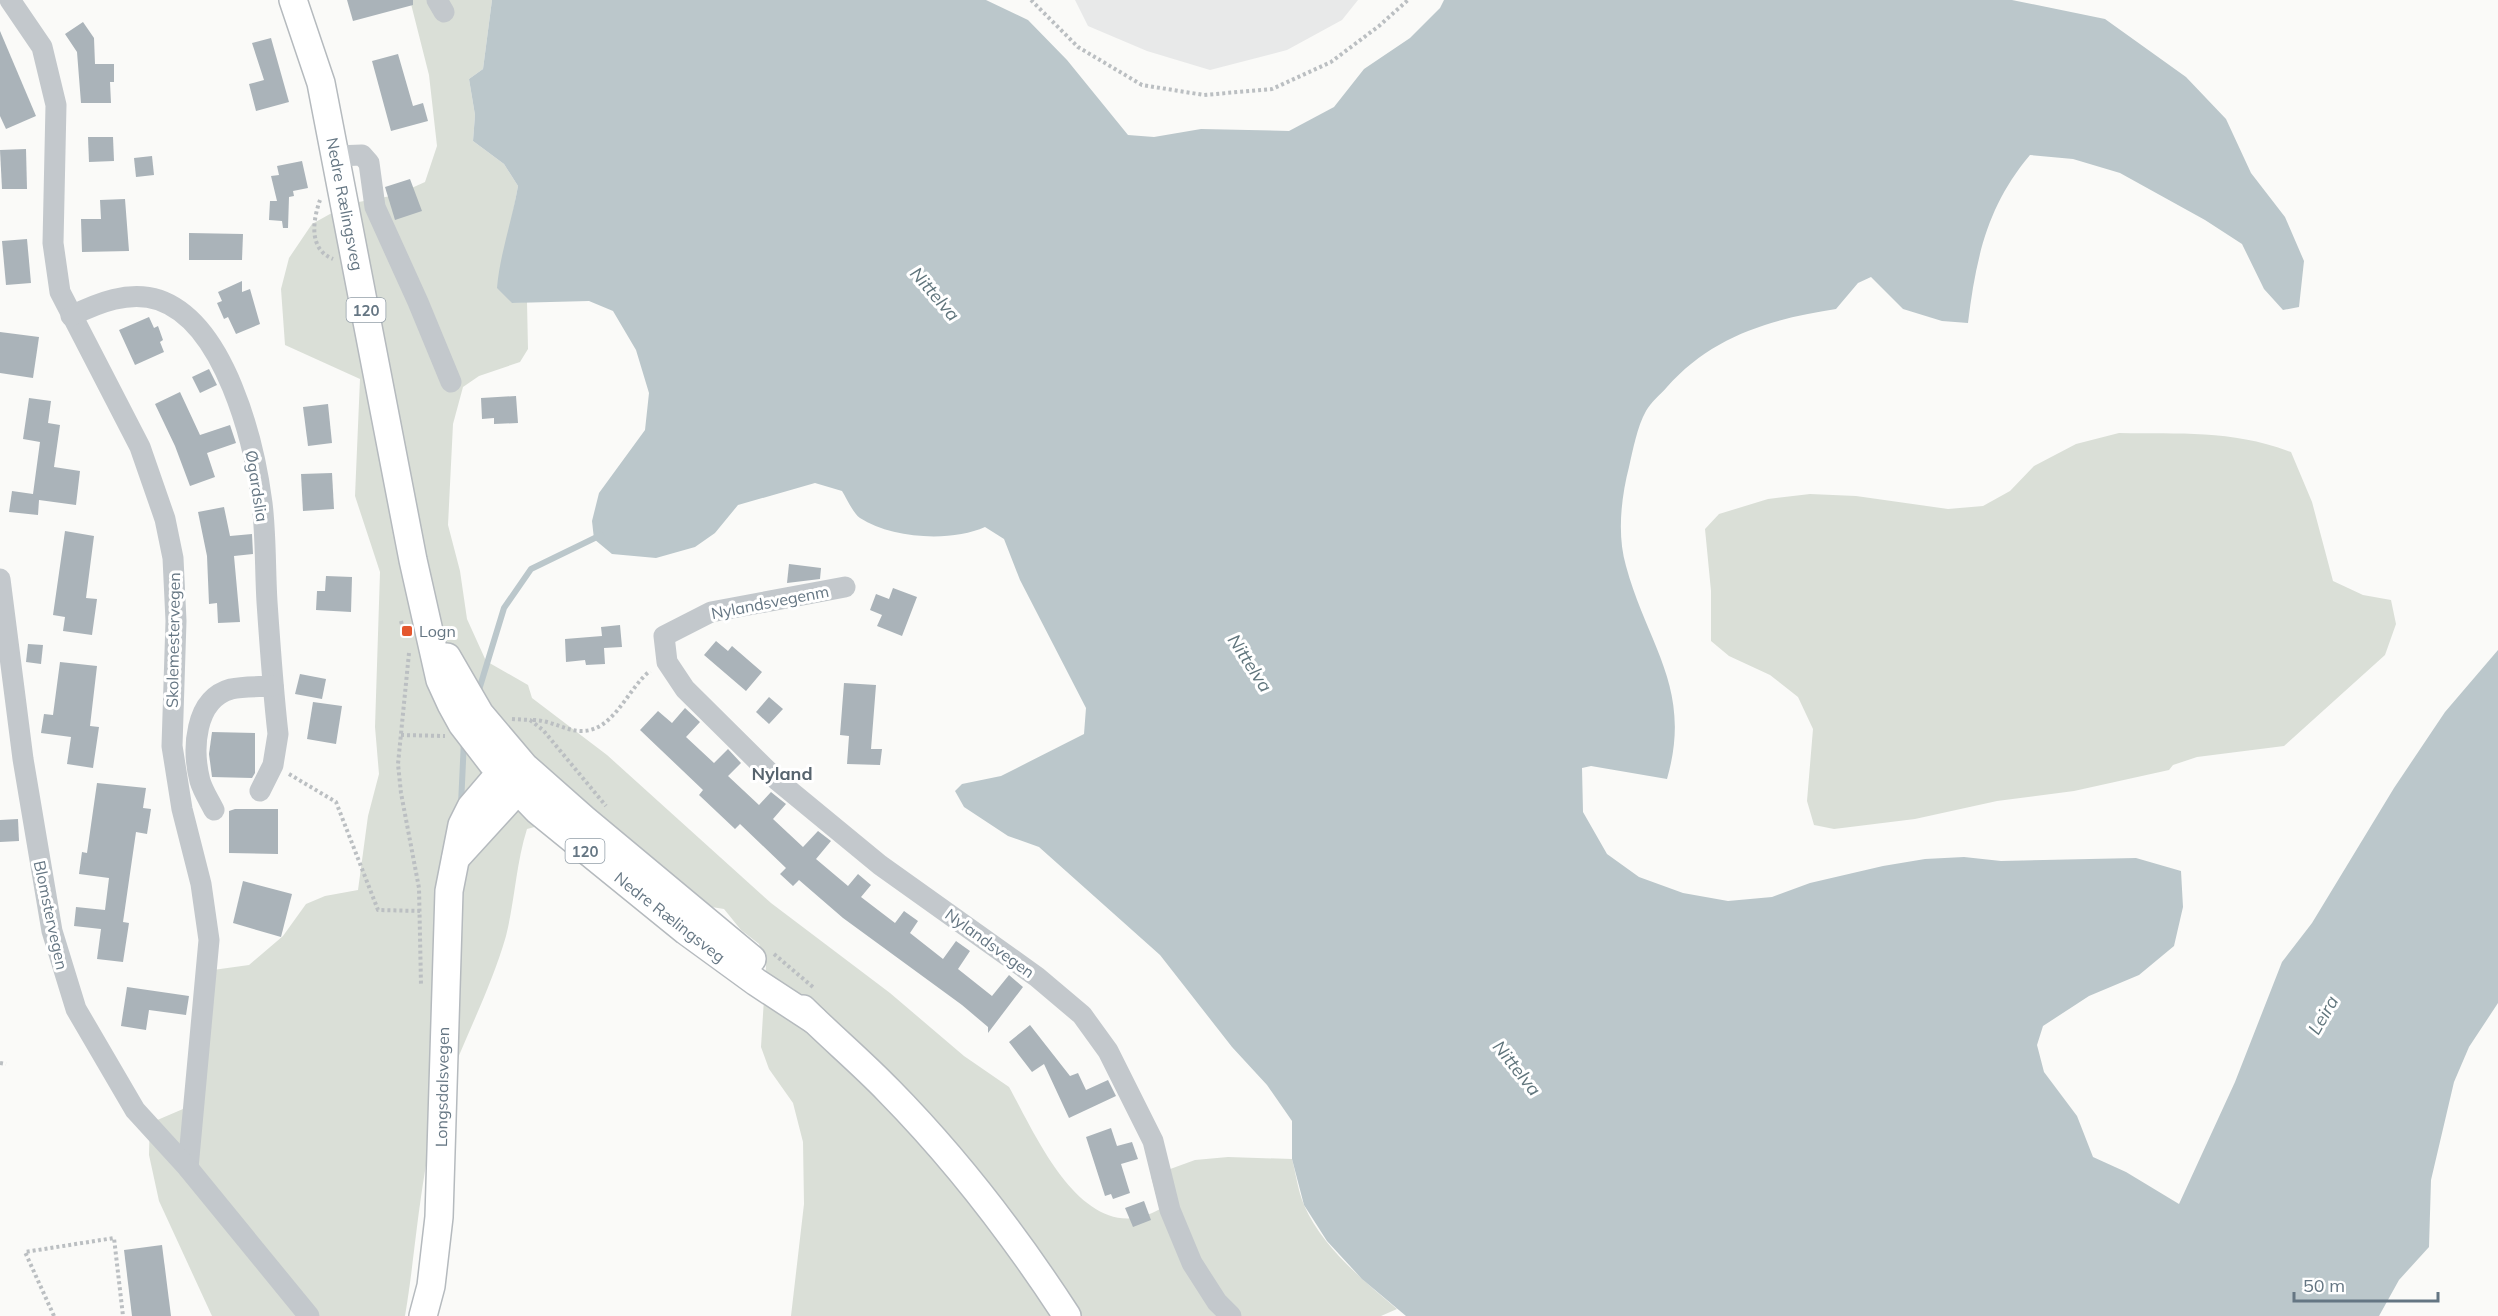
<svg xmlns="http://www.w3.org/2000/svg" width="2498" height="1316" viewBox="0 0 2498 1316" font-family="Mulish,sans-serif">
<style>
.built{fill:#e8e9e9}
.green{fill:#dadfd7}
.water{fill:#bbc7cb}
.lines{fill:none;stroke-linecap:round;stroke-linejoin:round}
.stream{stroke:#bbc7cb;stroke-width:6}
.building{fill:#aab3b9}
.major-casing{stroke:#b5babe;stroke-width:30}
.path{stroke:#bbbfc2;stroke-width:4;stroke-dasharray:3 3;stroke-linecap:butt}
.minor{stroke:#c3c8cc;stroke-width:21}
.major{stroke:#fff;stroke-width:27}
.poi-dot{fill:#e4572e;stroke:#fff;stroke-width:2}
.labels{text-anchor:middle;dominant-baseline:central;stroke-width:6;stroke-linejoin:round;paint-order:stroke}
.shield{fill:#fff;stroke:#939fa8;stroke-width:1.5}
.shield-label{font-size:15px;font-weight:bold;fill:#657683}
.street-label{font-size:16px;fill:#657683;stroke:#fff}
.poi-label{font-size:16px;fill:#657683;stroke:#fff;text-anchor:start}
.water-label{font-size:18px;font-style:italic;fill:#60757c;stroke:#fff}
.neighbourhood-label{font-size:18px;font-weight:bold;fill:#57646e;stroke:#fff}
</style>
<rect width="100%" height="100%" fill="#fafaf8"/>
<polygon class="built" points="1075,0 1358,0 1342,20 1287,50 1210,70 1147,51 1088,26"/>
<g class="green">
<path d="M 410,0 L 492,0 L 483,69 L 469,79 L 475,115 L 473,141 L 504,164 L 518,186 L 512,218 L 512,303 L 527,302 L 528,349 L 520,362 L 479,376 L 463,387 L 453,424 L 448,525 L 460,571 L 467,619 L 486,661 L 528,685 L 532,698 L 607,755 L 771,903 L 890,993 L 964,1056 L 1009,1087 C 1037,1137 1085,1252 1160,1209 L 1151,1176 L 1195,1160 L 1228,1157 L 1292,1159 C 1296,1174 1298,1191 1304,1205 C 1322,1247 1363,1280 1397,1309 L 1381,1316 L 791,1316 L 804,1204 L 803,1142 L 793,1103 L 769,1069 L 761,1047 L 766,966 L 759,944 L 741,930 L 724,909 L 687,903 L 542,825 L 527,829 C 516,864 515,900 506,936 C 490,992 462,1042 443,1097 C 420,1164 417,1246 405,1316 L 212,1316 L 159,1201 L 149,1155 L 150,1117 L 155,1121 L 190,1106 L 213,970 L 249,965 L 283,936 L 306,904 L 325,896 L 358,890 L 368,816 L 379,774 L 375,727 L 380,572 L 355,496 L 360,379 L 285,345 L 281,289 L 289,258 L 312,224 L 348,204 L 396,195 L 425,182 L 437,146 L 429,75 Z"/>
<path d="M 2119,433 C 2180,434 2233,430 2291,452 L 2312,502 L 2333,581 L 2363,595 L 2391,600 L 2396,624 L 2385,655 L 2284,746 L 2197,757 L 2173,765 L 2169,770 L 2074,791 L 1997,801 L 1915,819 L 1834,829 L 1814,825 L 1807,801 L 1813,729 L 1798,697 L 1770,675 L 1729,656 L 1711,641 L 1711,591 L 1705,529 L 1719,514 L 1768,499 L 1810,494 L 1856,496 L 1948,509 L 1983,506 L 2010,491 L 2034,466 L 2076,444 Z"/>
</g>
<path class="water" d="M 492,0 L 986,0 L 1028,20 L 1067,60 L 1128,135 L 1154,137 L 1201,129 L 1289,131 L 1334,107 L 1364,69 L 1410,38 L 1440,8 L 1444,0 L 2012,0 L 2105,19 L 2186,77 L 2226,119 L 2251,173 L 2285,217 L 2304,261 L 2299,307 L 2283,310 L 2264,289 L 2242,244 L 2205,220 L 2120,173 L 2073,159 L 2030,155 C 1987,206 1976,258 1968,323 L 1942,321 L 1903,309 L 1871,277 L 1858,283 L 1836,309 C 1771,319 1712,336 1667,387 C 1661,394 1651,402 1646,411 C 1637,427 1633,450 1629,467 C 1621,498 1617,535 1626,566 C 1648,647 1693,688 1667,779 L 1591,766 L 1582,768 L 1583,812 L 1607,854 L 1639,877 L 1683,893 L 1728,901 L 1772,897 L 1810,883 L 1883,866 L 1925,859 L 1964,857 L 2001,861 L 2136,858 L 2181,871 L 2183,907 L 2174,946 L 2139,975 L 2089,996 L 2043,1026 L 2037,1045 L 2044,1072 L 2077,1116 L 2093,1157 L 2126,1172 L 2179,1204 L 2235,1082 L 2282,962 L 2312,923 L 2394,788 L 2445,712 L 2498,650 L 2498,1003 L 2469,1047 L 2454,1082 L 2431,1180 L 2429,1247 L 2399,1280 L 2379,1316 L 1406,1316 L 1362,1279 L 1327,1241 L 1304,1205 L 1292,1159 L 1292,1121 L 1267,1085 L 1232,1047 L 1160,955 L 1039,847 L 1008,836 L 964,807 L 955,791 L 962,784 L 1001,776 L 1084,734 L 1086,708 L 1020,580 L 1004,539 L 985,527 C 952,542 892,539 860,518 C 853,513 847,499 842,491 L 815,483 L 738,505 L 715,533 L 695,547 L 656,558 L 612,554 L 594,539 L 592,521 L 599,493 L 645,430 L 649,393 L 636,350 L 613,311 L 589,301 L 512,303 L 497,288 C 500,253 512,221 518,186 L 504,164 L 473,141 L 475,115 L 469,79 L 483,69 Z"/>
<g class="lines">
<g class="stream">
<polyline points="478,693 504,608 531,569 601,535"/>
<polyline points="461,805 464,740"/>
</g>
</g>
<g class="building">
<polygon points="347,0 413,0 413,5 353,21"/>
<polygon points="83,22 94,38 95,64 114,64 114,82 110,82 111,103 81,103 77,52 65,34"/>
<polygon points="0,31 36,116 6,129 0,116"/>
<polygon points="271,38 289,102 256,111 249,84 264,80 252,43"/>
<polygon points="398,54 413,106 423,103 428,121 391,131 372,61"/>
<polygon points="88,137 113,137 114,161 89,162"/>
<polygon points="26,149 27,189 2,189 0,150"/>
<polygon points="152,156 154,175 136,177 134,158"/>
<polygon points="302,161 308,188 293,191 294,196 289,197 288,228 283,228 282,221 269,220 270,201 277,201 271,176 279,175 277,166"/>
<polygon points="410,179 422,211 395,220 385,187"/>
<polygon points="125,199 129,251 82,252 81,219 101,219 100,200"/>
<polygon points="189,233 243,234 242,260 189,260"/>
<polygon points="27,239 31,283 6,285 2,241"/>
<polygon points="242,281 242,292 250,289 260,324 236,334 228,317 224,319 217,303 222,301 218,292"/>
<polygon points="149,317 154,328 158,326 163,340 160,342 164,352 135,365 119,330"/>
<polygon points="0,332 39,337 33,378 0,373"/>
<polygon points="209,369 217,385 200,393 192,377"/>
<polygon points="180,392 200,435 230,425 236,443 207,453 215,477 190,486 175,446 155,404"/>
<polygon points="516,396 518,423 494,424 494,418 482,419 481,398"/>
<polygon points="29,398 51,401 48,423 60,425 54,467 80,471 76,505 39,500 38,515 9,512 12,491 33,494 40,442 23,439"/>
<polygon points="328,404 332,443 308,446 303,407"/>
<polygon points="332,473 334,509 303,511 301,474"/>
<polygon points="224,507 230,536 252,534 253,554 234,556 240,622 218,623 217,603 209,604 207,556 198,512"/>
<polygon points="65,531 94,536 86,598 97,599 92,635 63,631 65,617 53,615"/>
<polygon points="789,564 821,568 820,579 787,583"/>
<polygon points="326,576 352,577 351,612 316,610 317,591 325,591"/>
<polygon points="893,588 917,597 902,636 877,626 882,615 870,610 876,594 889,599"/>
<polygon points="620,625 622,647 604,648 605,664 586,665 585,660 566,662 565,639 602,636 601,627"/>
<polygon points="716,641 728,651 732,646 762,672 746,691 704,655"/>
<polygon points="28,644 43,645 41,664 26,662"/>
<polygon points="60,662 97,666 90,726 99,727 93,768 67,764 71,737 41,733 44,714 53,715"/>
<polygon points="300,674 326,679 322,699 295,694"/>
<polygon points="844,683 876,685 871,749 882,749 880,765 847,764 849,736 840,735"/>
<polygon points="769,697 783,709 769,724 756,712"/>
<polygon points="313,702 342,706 336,744 307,739"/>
<polygon points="685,708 700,722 686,737 714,763 728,749 741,763 728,776 759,805 771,792 786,804 773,819 803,847 818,831 831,841 816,859 848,886 858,874 871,885 861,897 895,923 904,911 918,921 910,933 943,959 956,941 970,951 958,969 992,996 1009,975 1023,987 988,1033 988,1027 962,1005 843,918 799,880 793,886 780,874 786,868 740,824 735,829 699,795 703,790 640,730 658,711 672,723"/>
<polygon points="212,732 255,733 255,773 252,778 212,777 209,754"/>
<polygon points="97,783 146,788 143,808 151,809 147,834 136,832 123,922 129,923 123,962 97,959 101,929 74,926 76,907 105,910 109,878 79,874 82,852 87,853"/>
<polygon points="235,809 278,809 278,854 229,853 229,811"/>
<polygon points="18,819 19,841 0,842 0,820"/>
<polygon points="243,881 292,894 281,937 233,923"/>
<polygon points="127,987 189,996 186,1015 149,1010 146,1030 121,1026"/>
<polygon points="1030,1025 1070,1076 1078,1073 1086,1090 1108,1080 1116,1096 1069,1118 1044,1064 1032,1072 1009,1042"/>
<polygon points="1111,1128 1117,1146 1132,1142 1138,1159 1121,1164 1130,1193 1113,1199 1111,1194 1105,1196 1086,1137"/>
<polygon points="1144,1201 1151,1220 1133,1227 1125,1208"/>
<polygon points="162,1245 171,1316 132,1316 124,1250"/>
</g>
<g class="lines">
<g class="major-casing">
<g id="major">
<polyline points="293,0 321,83 413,560 440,680 451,704 462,724 492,763 537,810 686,931 756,982 814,1020"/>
<polyline points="447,657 480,714 524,766 584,819 752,959"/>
<polyline points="456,858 517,791 521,776"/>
<path d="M 803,1009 C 831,1037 861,1062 889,1091 C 956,1159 1015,1236 1067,1316"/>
<polyline points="423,1316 431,1286 439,1217 449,891 462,825 471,807 500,773 518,767"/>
</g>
</g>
<g class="path">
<polyline points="1031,0 1078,47 1142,85 1204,95 1272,89 1331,62 1379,26 1408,0"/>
<path d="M 320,200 C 313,220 308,249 333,259"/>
<polyline points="401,621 405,637"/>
<polyline points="409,653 398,764 401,793 419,888 421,985"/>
<polyline points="512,719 530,720 543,730 606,806"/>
<path d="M 533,720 C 551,720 565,731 582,731 C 614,731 628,688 650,671"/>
<polyline points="401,735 445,736"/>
<polyline points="289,774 336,802 378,910 420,911"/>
<polyline points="774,954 814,988"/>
<polyline points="0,1063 6,1064"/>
<polyline points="54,1316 25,1252 114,1238 123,1316"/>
</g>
<g class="minor">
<polyline points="10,0 42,47 56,105 53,243 60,292 140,447 165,519 173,558 176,621 172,746 182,809 201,884 209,940 188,1168"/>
<polyline points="437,0 444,12"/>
<polyline points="336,156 362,155 369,163 375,207 418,302 451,382"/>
<path d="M 71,316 C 98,303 129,290 159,300 C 225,323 254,441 262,503 C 266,535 265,569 267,602 C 270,646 273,690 278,734 L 273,765 L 260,791"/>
<polyline points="0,579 23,759 52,931 76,1009 135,1110 188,1168 309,1316"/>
<polyline points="845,587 711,612 664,636 667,662 685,689 778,781 880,865 1037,977 1082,1015 1108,1051 1153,1141 1170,1210 1192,1263 1217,1302 1231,1316"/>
<path d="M 214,810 C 209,800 203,791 200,781 C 192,750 194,699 231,689 C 244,686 260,687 273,686"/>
</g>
<use href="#major" class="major"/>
</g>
<rect class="poi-dot" x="401" y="625" width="12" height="12" rx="3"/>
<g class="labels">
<g class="shield">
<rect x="346.5" y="298" width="39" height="24" rx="4.5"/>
<rect x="565.5" y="839" width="39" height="24" rx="4.5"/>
</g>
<g class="shield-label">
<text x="366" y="310">120</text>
<text x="585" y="851">120</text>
</g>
<g class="street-label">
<text transform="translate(345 204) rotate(79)">Nedre Rælingsveg</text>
<text transform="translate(257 486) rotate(81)">Øgardslia</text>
<text transform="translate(770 602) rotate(-11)">Nylandsvegenm</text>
<text transform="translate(173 640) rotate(-89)">Skolemestervegen</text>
<text transform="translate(51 915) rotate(78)">Blomstervegen</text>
<text transform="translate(670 917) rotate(38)">Nedre Rælingsveg</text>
<text transform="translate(990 943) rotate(36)">Nylandsvegen</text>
<text transform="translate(442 1087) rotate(-89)">Longsdalsvegen</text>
</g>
<g class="poi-label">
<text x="419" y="631">Logn</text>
</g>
<g class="water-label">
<text transform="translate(935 294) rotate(49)">Nittelva</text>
<text transform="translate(1250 663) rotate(57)">Nittelva</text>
<text transform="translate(2323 1015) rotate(-60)">Leira</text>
<text transform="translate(1517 1068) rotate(51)">Nittelva</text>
</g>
<g class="neighbourhood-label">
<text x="782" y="773">Nyland</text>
</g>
</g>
<path d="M2294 1292v9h144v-9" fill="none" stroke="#657683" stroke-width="3"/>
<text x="2303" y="1292" font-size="18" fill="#657683" stroke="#ffffff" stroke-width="4.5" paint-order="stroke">50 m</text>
</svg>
